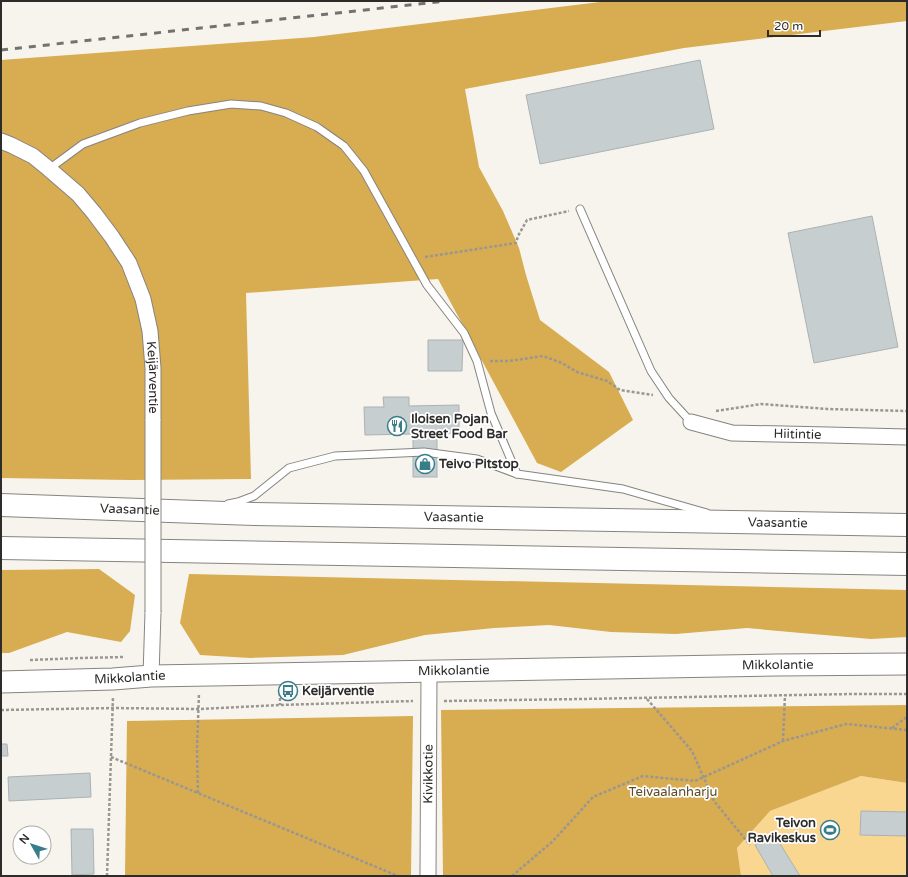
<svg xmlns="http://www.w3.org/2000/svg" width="908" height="877" viewBox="0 0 908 877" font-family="'Varela Round',sans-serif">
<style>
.green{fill:#fad791}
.forest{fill:#d8ac50}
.building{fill:#c7ced0;stroke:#aab2b3}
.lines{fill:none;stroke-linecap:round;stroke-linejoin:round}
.lane-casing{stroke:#87847f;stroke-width:9}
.street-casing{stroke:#87847f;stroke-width:17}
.secondary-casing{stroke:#87847f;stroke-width:23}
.highway-casing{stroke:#87847f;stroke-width:24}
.path{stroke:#9a9793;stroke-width:2.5;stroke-dasharray:3 2;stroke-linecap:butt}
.lane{stroke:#fff;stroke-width:7}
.street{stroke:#fff;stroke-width:15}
.secondary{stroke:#fff;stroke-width:21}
.highway{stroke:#fff;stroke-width:22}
.rail{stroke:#74726f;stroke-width:3;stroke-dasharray:7 7;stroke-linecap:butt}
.street-bridge-casing{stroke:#87847f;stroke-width:17;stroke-linecap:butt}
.street-bridge{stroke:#fff;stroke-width:15}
.labels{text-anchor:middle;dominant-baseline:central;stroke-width:3.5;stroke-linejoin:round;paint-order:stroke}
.street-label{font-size:13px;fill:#2e2c2a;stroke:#fff}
.poi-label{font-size:13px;font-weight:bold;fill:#2e2c2a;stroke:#fff;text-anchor:start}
.park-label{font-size:13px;fill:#5e4c25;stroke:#fff}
</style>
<rect width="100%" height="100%" fill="#f7f4ee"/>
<polygon class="green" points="861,776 907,783 907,876 741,876 737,848 770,811"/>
<g class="forest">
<polygon points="608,1 907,1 907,21 684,48 465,89 479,167 503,211 519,248 526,275 540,320 609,372 633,420 561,472 537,463 438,279 246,293 251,479 130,480 1,478 1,60 314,37"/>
<polygon points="99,569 135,595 130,631 121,642 67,632 9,653 1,653 1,570"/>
<polygon points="189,574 907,590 907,637 871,639 801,633 747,628 676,634 611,632 549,625 494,628 425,635 343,655 250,658 200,655 180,623"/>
<polygon points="907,705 907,783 861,776 770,811 737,848 741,876 443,876 441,710"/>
<polygon points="413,716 411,876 125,876 127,721"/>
</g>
<g class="building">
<polygon points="700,60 714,129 540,164 526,95"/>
<polygon points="872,216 898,347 814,363 788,233"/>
<polygon points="428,340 463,340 462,371 428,371"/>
<polygon points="383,397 409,397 409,406 459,405 459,433 365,435 364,407 384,407"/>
<rect x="413" y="434" width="24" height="43"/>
<polygon points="1,744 7,744 8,756 1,756"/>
<polygon points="90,773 91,797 9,801 8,777"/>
<polygon points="861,811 907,812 907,836 860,835"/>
<polygon points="71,829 93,829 94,874 72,875"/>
<polygon points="774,834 800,876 773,876 755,845"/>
</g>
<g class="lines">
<g class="lane-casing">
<g id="lane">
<polyline points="49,169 83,144 140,123 188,111 231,104 261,106 286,113 317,127 344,146 364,171 427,285 464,333 477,361 491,413 517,474"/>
<polyline points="580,209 651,371 669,398 691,422"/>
<polyline points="228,504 238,502 254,496 289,468 335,456 424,452 477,459 517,474 623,489 707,513"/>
</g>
</g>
<g class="street-casing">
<g id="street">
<path id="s1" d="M 1,141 L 11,145 L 33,156 L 49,169 L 78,194 L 94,213 L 112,237 L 129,263 L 143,299 L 150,331 L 153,368 L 153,421"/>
<path id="s2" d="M 691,422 L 732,433 L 828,435 L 907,437"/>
<polyline points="151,676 153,612"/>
<path id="s3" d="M 428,876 L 429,671"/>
</g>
</g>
<g class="secondary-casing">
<g id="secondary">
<path id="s4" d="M 1,682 L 113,679 L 151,676 L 776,665 L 907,664"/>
</g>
</g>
<g class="highway-casing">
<g id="highway">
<path id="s5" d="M 1,505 L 254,514 L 907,525"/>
<polyline points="1,548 907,564"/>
</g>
</g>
<g class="path">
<polyline points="425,257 516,243 518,236 527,220 569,211"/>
<polyline points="490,361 509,361 543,356 562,363 577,372 607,381 620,390 653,395"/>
<polyline points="716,411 761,404 827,409 907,411"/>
<polyline points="30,660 80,658 125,657"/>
<polyline points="280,693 280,705"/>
<polyline points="647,699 692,751 714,801 750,845"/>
<polyline points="444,701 582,699 852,694 907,694"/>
<polyline points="1,710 113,708 199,709 280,705 413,701"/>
<polyline points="892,728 907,717"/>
<polyline points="783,741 785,695"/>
<polyline points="111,757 398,876"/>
<polyline points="198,793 197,748 199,693"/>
<polyline points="107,876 113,697"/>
<polyline points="512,876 553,841 593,797 643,776 695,781 783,741 846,724 907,730"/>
</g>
<use href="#lane" class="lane"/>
<use href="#street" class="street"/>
<use href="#secondary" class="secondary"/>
<use href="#highway" class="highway"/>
<polyline class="rail" points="1,50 446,1"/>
<g class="street-bridge-casing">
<polyline id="street-bridge" points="153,421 153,612"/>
</g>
<use href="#street-bridge" class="street-bridge"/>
</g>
<defs>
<g id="restaurant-ring" transform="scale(1)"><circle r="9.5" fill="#fff" stroke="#387d8a" stroke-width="1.5"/><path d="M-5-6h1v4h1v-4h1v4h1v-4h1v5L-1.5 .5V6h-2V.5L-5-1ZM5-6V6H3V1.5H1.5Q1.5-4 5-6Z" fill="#387d8a"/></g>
<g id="shop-ring" transform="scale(1)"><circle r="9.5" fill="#fff" stroke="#387d8a" stroke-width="1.5"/><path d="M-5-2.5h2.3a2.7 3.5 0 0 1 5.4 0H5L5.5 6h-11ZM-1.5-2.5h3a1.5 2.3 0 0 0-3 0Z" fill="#387d8a"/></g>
<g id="bus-ring" transform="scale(1)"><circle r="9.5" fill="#fff" stroke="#387d8a" stroke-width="1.5"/><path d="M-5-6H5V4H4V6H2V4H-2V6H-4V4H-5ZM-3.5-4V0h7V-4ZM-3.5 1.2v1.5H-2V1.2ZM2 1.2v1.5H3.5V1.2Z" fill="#387d8a"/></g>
<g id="stadium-ring" transform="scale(1)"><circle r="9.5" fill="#fff" stroke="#387d8a" stroke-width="1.5"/><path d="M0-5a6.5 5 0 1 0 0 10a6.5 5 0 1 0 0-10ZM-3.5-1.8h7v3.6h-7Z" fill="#387d8a"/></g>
</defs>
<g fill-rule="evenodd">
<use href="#restaurant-ring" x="397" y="426"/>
<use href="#shop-ring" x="425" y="464"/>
<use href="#bus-ring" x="288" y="691"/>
<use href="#stadium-ring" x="830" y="830"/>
</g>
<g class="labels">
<g class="street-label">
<text stroke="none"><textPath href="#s1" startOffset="298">Keijärventie</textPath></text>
<text stroke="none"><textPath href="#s2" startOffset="108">Hiitintie</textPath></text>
<text stroke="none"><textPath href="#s5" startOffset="129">Vaasantie</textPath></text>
<text stroke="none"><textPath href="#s5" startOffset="453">Vaasantie</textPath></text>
<text stroke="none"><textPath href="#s5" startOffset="777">Vaasantie</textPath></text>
<text stroke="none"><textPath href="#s4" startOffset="777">Mikkolantie</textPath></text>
<text stroke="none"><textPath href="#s4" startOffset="453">Mikkolantie</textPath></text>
<text stroke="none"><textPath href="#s4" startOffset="129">Mikkolantie</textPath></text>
<text stroke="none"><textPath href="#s3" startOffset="102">Kivikkotie</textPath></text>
</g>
<g class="poi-label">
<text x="411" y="419">Iloisen Pojan<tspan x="411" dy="15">Street Food Bar</tspan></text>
<text x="439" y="464">Teivo Pitstop</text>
<text x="302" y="691">Keijärventie</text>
<text x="816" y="823" text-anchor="end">Teivon<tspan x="816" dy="15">Ravikeskus</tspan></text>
</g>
<g class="park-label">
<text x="673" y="792">Teivaalanharju</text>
</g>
</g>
<rect width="908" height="877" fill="none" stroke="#2e2c2a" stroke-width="4"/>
<g transform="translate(32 845) rotate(309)"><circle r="19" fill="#ffffff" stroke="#ababaa"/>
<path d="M0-3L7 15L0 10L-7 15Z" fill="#387d8a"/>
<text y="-6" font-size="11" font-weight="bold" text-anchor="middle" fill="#2e2c2a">N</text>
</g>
<path d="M768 30v6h52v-6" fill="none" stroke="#2e2c2a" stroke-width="2"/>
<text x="774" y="30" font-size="12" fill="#2e2c2a" stroke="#ffffff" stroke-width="3" paint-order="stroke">20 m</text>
</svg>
